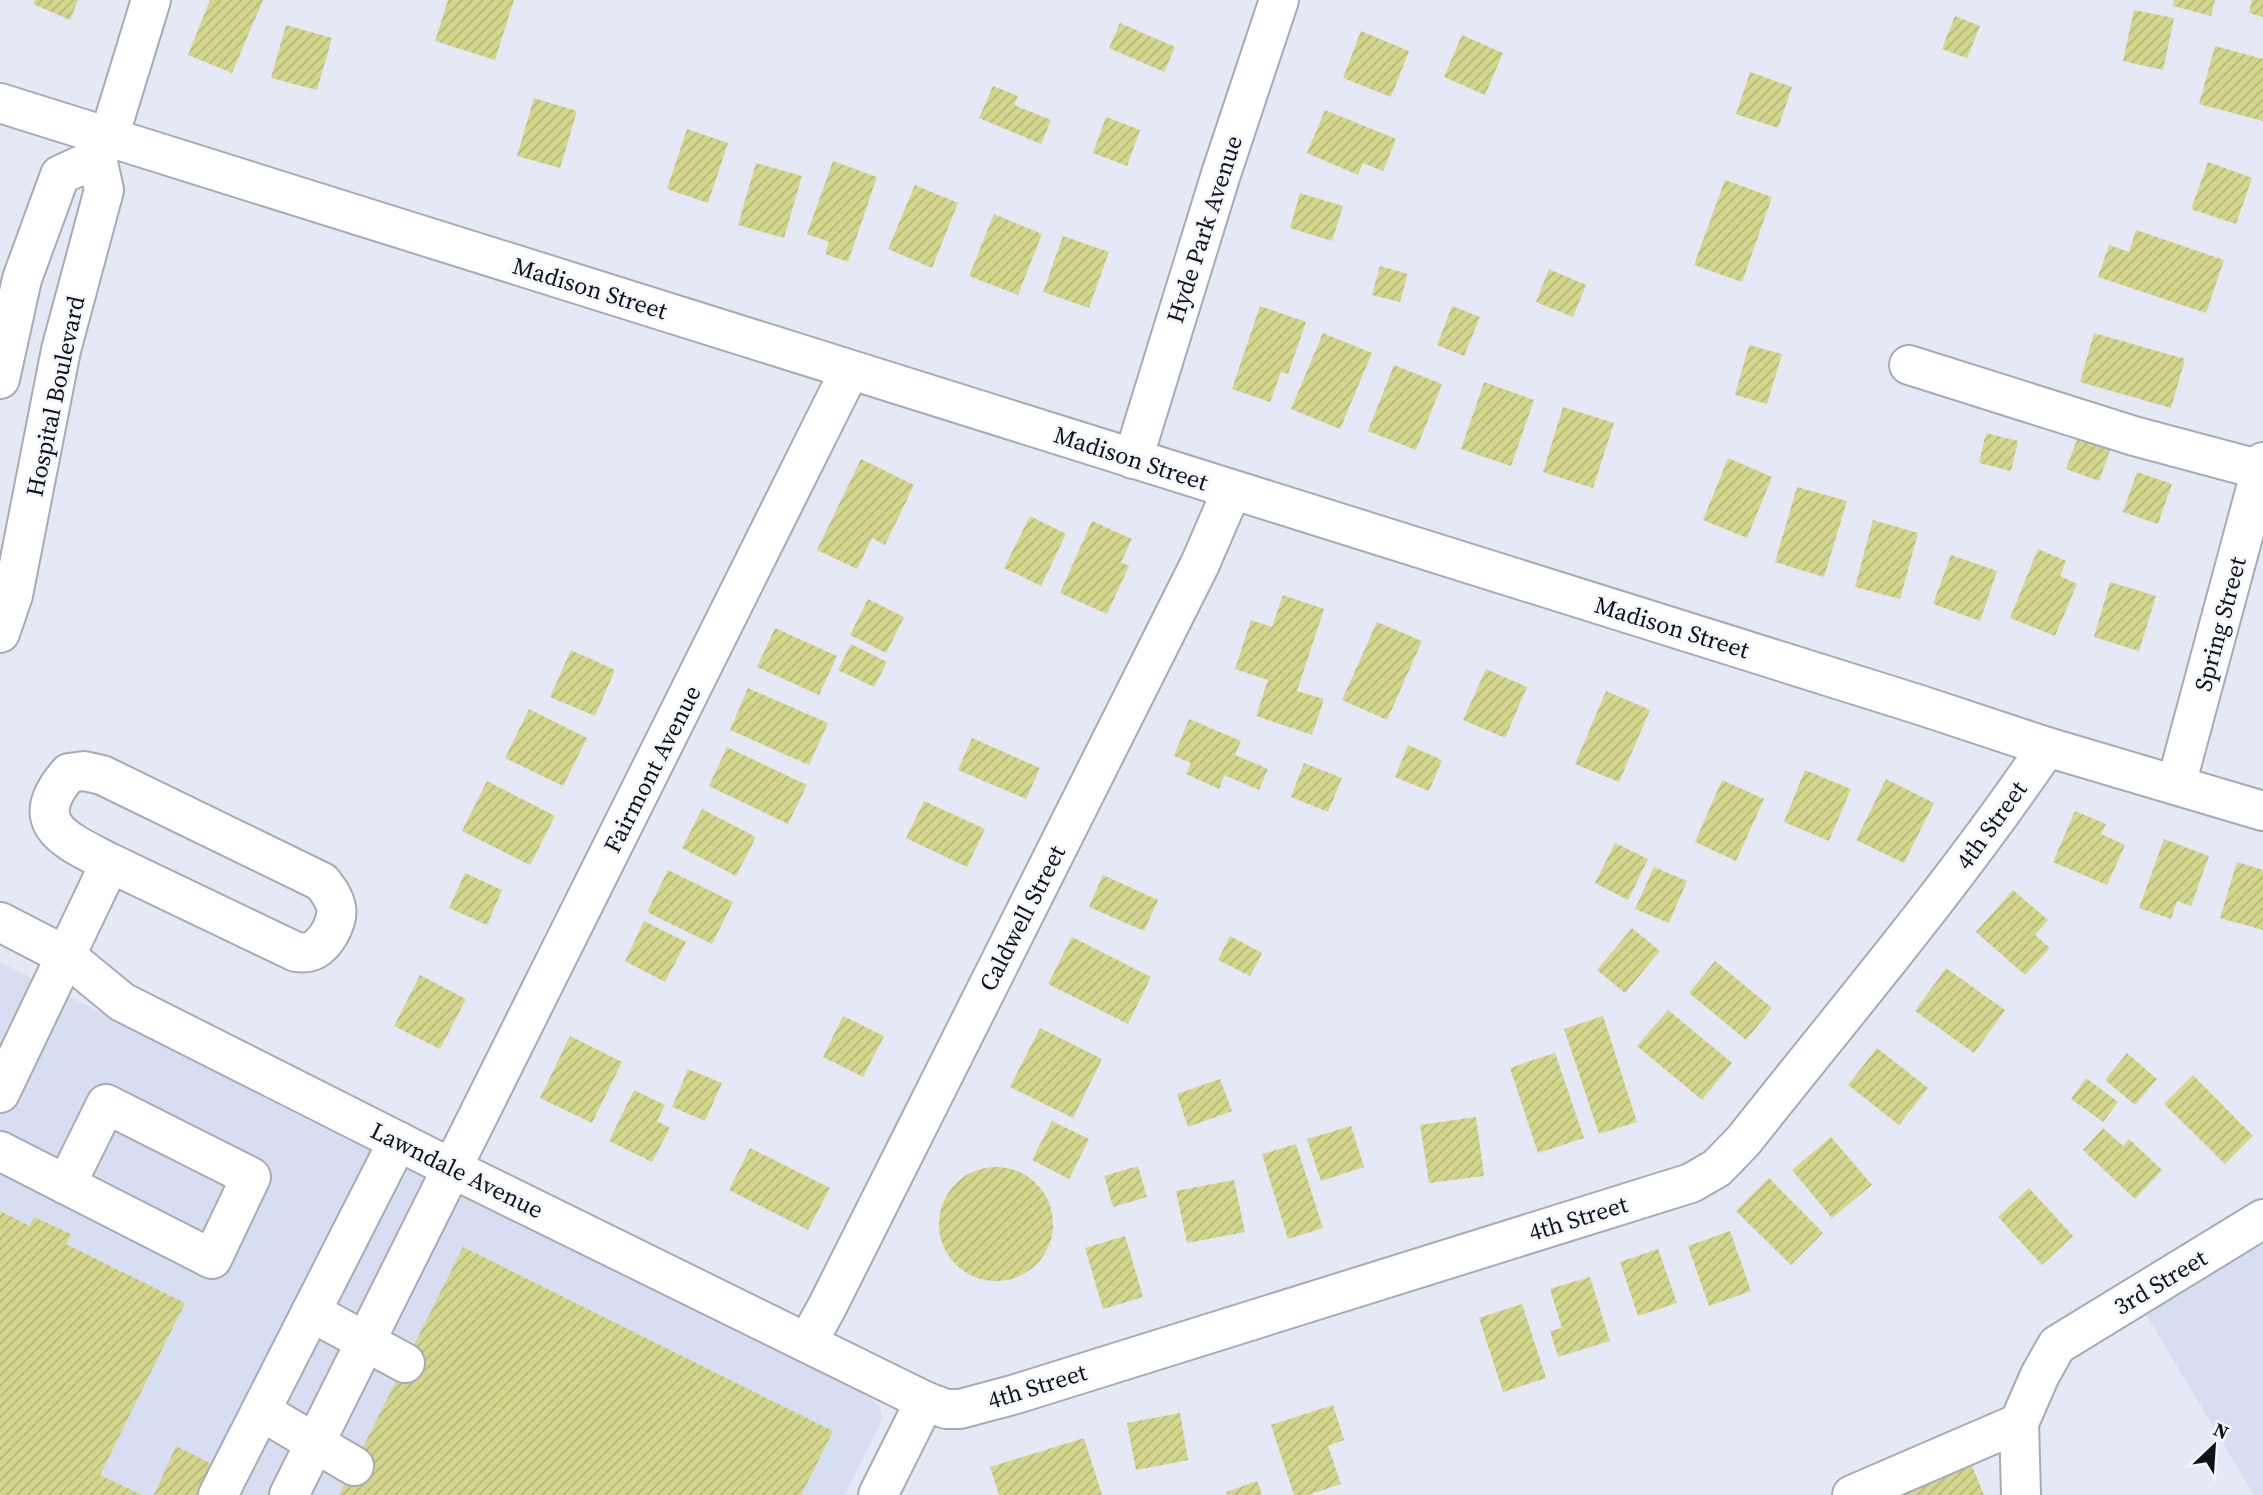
<svg xmlns="http://www.w3.org/2000/svg" width="2263" height="1495" viewBox="0 0 2263 1495" font-family="'Source Serif 4',serif">
<style>
.built{fill:#d8def1}
.building{fill:url(#building-hatch)}
.lines{fill:none;stroke-linecap:round;stroke-linejoin:round}
.minor-casing{stroke:#a7abb7;stroke-width:42}
.minor{stroke:#fff;stroke-width:38}
.labels{text-anchor:middle;dominant-baseline:central;stroke-width:5;stroke-linejoin:round;paint-order:stroke}
.street-label{font-size:24px;fill:#101216;stroke:#f4f6fe}
</style>
<defs>
<pattern id="building-hatch" width="6" height="6" patternUnits="userSpaceOnUse" patternTransform="scale(1.75)"><rect width="6" height="6" fill="#d4d68d"/><path d="M-1 1l2-2M0 6l6-6M5 7l2-2" fill="none" stroke="#b5b779"/></pattern>
</defs>
<rect width="100%" height="100%" fill="#e5e9f5"/>
<g class="built">
<polygon points="0,962 868,1396 880,1407 882,1417 878,1429 845,1495 0,1495"/>
<polygon points="2263,1235 2263,1495 2254,1495 2143,1309"/>
</g>
<g class="building">
<polygon points="35,0 78,0 70,20 33,4"/>
<polygon points="210,0 263,0 232,73 188,55"/>
<polygon points="448,0 514,0 495,60 435,41"/>
<polygon points="2174,0 2215,0 2211,16 2173,6"/>
<polygon points="2252,0 2263,0 2263,17 2249,13"/>
<polygon points="2134,10 2174,18 2163,70 2123,61"/>
<polygon points="1955,16 1980,26 1967,58 1942,49"/>
<polygon points="1120,23 1175,47 1164,72 1109,48"/>
<polygon points="286,25 332,38 317,90 271,78"/>
<polygon points="1361,31 1409,51 1391,97 1343,78"/>
<polygon points="1462,35 1503,53 1485,95 1444,77"/>
<polygon points="2215,46 2263,59 2263,121 2199,104"/>
<polygon points="1750,72 1792,87 1778,128 1736,114"/>
<polygon points="993,86 1018,96 1014,105 1051,120 1041,144 979,118"/>
<polygon points="534,98 577,111 560,168 517,156"/>
<polygon points="1325,110 1396,139 1383,171 1363,163 1358,175 1307,153"/>
<polygon points="1106,117 1140,130 1127,166 1093,153"/>
<polygon points="687,129 728,143 708,203 667,189"/>
<polygon points="833,161 877,177 848,262 825,254 829,242 807,234"/>
<polygon points="2208,162 2252,178 2236,224 2191,209"/>
<polygon points="756,163 802,176 784,238 738,225"/>
<polygon points="1725,180 1772,197 1742,282 1694,265"/>
<polygon points="915,185 958,203 932,268 888,249"/>
<polygon points="1300,193 1343,206 1332,241 1290,228"/>
<polygon points="994,214 1042,234 1018,295 969,276"/>
<polygon points="2136,230 2224,260 2206,313 2098,277 2109,245 2129,252"/>
<polygon points="1063,236 1109,252 1089,308 1043,292"/>
<polygon points="1380,266 1408,274 1400,302 1372,295"/>
<polygon points="1549,269 1586,285 1573,317 1536,302"/>
<polygon points="1260,306 1306,322 1288,374 1281,372 1270,402 1232,389"/>
<polygon points="1452,306 1480,317 1464,356 1437,345"/>
<polygon points="1323,333 1372,353 1340,429 1291,409"/>
<polygon points="2094,333 2185,359 2171,408 2080,382"/>
<polygon points="1749,345 1782,354 1767,404 1735,395"/>
<polygon points="1394,365 1442,384 1416,450 1368,431"/>
<polygon points="1484,382 1534,400 1511,466 1461,449"/>
<polygon points="1563,407 1614,423 1593,488 1543,472"/>
<polygon points="1986,433 2018,441 2011,471 1979,463"/>
<polygon points="2079,434 2112,445 2099,481 2066,469"/>
<polygon points="1728,458 1772,477 1747,538 1703,520"/>
<polygon points="861,459 914,485 885,545 872,538 857,569 817,550"/>
<polygon points="2137,472 2172,484 2158,524 2123,512"/>
<polygon points="1797,487 1847,501 1824,577 1775,562"/>
<polygon points="1030,516 1066,534 1041,586 1004,568"/>
<polygon points="1873,520 1918,533 1900,599 1855,587"/>
<polygon points="1092,521 1132,539 1121,562 1129,566 1107,614 1060,593"/>
<polygon points="2038,549 2066,561 2060,576 2077,584 2055,636 2010,618"/>
<polygon points="1951,555 1997,571 1980,621 1933,604"/>
<polygon points="2110,582 2156,596 2139,651 2094,637"/>
<polygon points="1283,595 1324,609 1297,691 1324,699 1312,735 1256,716 1268,680 1235,669 1251,620 1272,627"/>
<polygon points="868,599 904,617 886,653 850,635"/>
<polygon points="1377,622 1422,641 1387,720 1342,700"/>
<polygon points="775,628 837,656 819,695 757,667"/>
<polygon points="851,644 887,662 874,687 838,670"/>
<polygon points="571,650 615,670 595,716 550,697"/>
<polygon points="1486,669 1527,687 1505,738 1463,720"/>
<polygon points="748,688 828,723 809,765 730,730"/>
<polygon points="1606,691 1650,710 1619,782 1575,764"/>
<polygon points="529,709 587,738 563,786 505,758"/>
<polygon points="1189,719 1241,741 1235,755 1268,769 1259,790 1224,775 1219,789 1186,774 1191,763 1174,756"/>
<polygon points="972,738 1040,768 1026,799 958,770"/>
<polygon points="1408,745 1442,760 1429,791 1395,777"/>
<polygon points="727,747 807,785 788,824 709,786"/>
<polygon points="1304,763 1342,778 1328,812 1291,797"/>
<polygon points="1805,770 1851,789 1829,841 1784,822"/>
<polygon points="1886,779 1934,803 1904,863 1856,840"/>
<polygon points="1722,780 1764,799 1736,861 1695,842"/>
<polygon points="487,781 555,816 530,865 462,831"/>
<polygon points="924,801 985,829 967,867 906,838"/>
<polygon points="702,809 756,837 736,876 682,848"/>
<polygon points="2075,811 2106,824 2101,834 2125,845 2107,885 2053,862"/>
<polygon points="2164,839 2209,856 2191,906 2177,901 2171,919 2139,908"/>
<polygon points="1615,843 1648,859 1628,900 1595,883"/>
<polygon points="2237,862 2263,870 2263,930 2220,918"/>
<polygon points="1654,867 1687,881 1669,923 1635,909"/>
<polygon points="668,870 733,902 712,944 647,912"/>
<polygon points="465,873 502,890 487,925 449,908"/>
<polygon points="1103,875 1158,900 1144,931 1089,907"/>
<polygon points="2013,890 2048,920 2035,935 2050,948 2025,975 1976,932"/>
<polygon points="644,921 686,942 665,982 625,961"/>
<polygon points="1632,928 1660,951 1625,993 1597,970"/>
<polygon points="1230,936 1262,953 1250,976 1218,960"/>
<polygon points="1072,937 1151,977 1128,1024 1048,984"/>
<polygon points="1715,961 1772,1008 1746,1040 1689,993"/>
<polygon points="1946,968 2005,1010 1974,1053 1915,1011"/>
<polygon points="420,975 466,999 440,1049 394,1026"/>
<polygon points="1668,1010 1732,1063 1702,1100 1637,1046"/>
<polygon points="843,1016 884,1036 863,1077 823,1057"/>
<polygon points="1603,1016 1637,1122 1599,1134 1564,1029"/>
<polygon points="1040,1028 1102,1059 1073,1118 1010,1087"/>
<polygon points="570,1036 622,1062 592,1123 540,1098"/>
<polygon points="1877,1048 1928,1088 1899,1125 1848,1085"/>
<polygon points="1555,1053 1584,1138 1538,1153 1510,1068"/>
<polygon points="2127,1053 2157,1079 2135,1105 2105,1080"/>
<polygon points="688,1069 722,1083 705,1121 672,1107"/>
<polygon points="2193,1075 2253,1136 2225,1164 2164,1104"/>
<polygon points="2086,1078 2118,1102 2103,1122 2071,1099"/>
<polygon points="1220,1079 1232,1111 1188,1127 1177,1094"/>
<polygon points="634,1090 665,1105 657,1121 670,1128 652,1162 609,1141"/>
<polygon points="1476,1117 1484,1176 1429,1183 1420,1125"/>
<polygon points="1052,1121 1089,1139 1069,1179 1032,1160"/>
<polygon points="1351,1126 1364,1167 1321,1181 1307,1139"/>
<polygon points="2103,1128 2123,1146 2129,1139 2162,1170 2135,1199 2083,1150"/>
<polygon points="1831,1137 1872,1185 1832,1218 1792,1170"/>
<polygon points="1296,1144 1323,1228 1288,1239 1262,1154"/>
<polygon points="750,1148 830,1188 808,1230 729,1190"/>
<polygon points="1138,1166 1147,1197 1113,1207 1104,1176"/>
<circle cx="996" cy="1224" r="57"/>
<polygon points="1769,1178 1823,1233 1791,1265 1736,1211"/>
<polygon points="1234,1180 1245,1232 1187,1243 1176,1191"/>
<polygon points="2029,1188 2073,1236 2042,1265 1998,1217"/>
<polygon points="0,1211 30,1226 34,1217 71,1234 66,1244 185,1303 100,1475 142,1495 0,1495"/>
<polygon points="1730,1231 1751,1291 1709,1306 1688,1246"/>
<polygon points="1125,1236 1143,1297 1103,1309 1085,1248"/>
<polygon points="463,1247 833,1431 801,1495 339,1495"/>
<polygon points="1658,1249 1677,1303 1638,1316 1620,1262"/>
<polygon points="1590,1277 1610,1341 1558,1357 1550,1331 1562,1328 1550,1289"/>
<polygon points="1522,1304 1546,1378 1503,1392 1479,1318"/>
<polygon points="1333,1405 1344,1440 1328,1446 1341,1484 1308,1495 1294,1495 1271,1425"/>
<polygon points="1180,1413 1188,1460 1136,1470 1127,1423"/>
<polygon points="1084,1438 1102,1495 999,1495 990,1467"/>
<polygon points="176,1446 212,1464 196,1495 154,1495"/>
<polygon points="1972,1466 1984,1495 1902,1495"/>
<polygon points="1257,1481 1262,1495 1227,1495 1226,1492"/>
</g>
<g class="lines">
<g class="minor-casing">
<g id="minor">
<polyline points="0,103 1920,705 2047,747 2263,811"/>
<polyline points="1909,365 2134,436 2261,470"/>
<polyline points="0,379 22,279 60,175 97,158 109,137 151,0"/>
<polyline points="1133,459 1221,174 1279,0"/>
<polyline points="0,633 13,595 61,350 104,190 97,158"/>
<polyline points="2176,785 2263,462"/>
<path d="M 0,922 L 66,956 L 122,1002 L 451,1168 L 925,1401 L 946,1409 L 960,1409 L 1016,1394 L 1691,1183 L 1717,1168 L 1744,1140 C 1846,1011 1954,884 2047,747"/>
<path d="M 0,1093 L 110,863 C 68,841 23,825 69,773 L 84,771 L 102,775 L 322,882 C 328,890 334,897 336,907 C 339,922 324,949 308,952 C 304,953 300,952 296,952 L 110,863"/>
<polyline points="0,1151 212,1259 251,1177 106,1104 66,1185"/>
<polyline points="311,1312 405,1363"/>
<polyline points="807,1343 827,1307 1200,564 1232,490"/>
<polyline points="261,1411 354,1466"/>
<polyline points="218,1495 398,1141"/>
<polyline points="289,1495 850,370"/>
<polyline points="878,1495 925,1401"/>
<polyline points="1852,1495 2019,1423"/>
<polyline points="2021,1495 2019,1423 2040,1375 2057,1345 2263,1219"/>
</g>
</g>
<use href="#minor" class="minor"/>
</g>
<g class="labels">
<g class="street-label">
<text transform="translate(1204 229) rotate(-72)">Hyde Park Avenue</text>
<text transform="translate(590 288) rotate(17)">Madison Street</text>
<text transform="translate(55 396) rotate(-78)">Hospital Boulevard</text>
<text transform="translate(1131 458) rotate(18)">Madison Street</text>
<text transform="translate(2220 624) rotate(-75)">Spring Street</text>
<text transform="translate(1672 627) rotate(17)">Madison Street</text>
<text transform="translate(652 769) rotate(-63)">Fairmont Avenue</text>
<text transform="translate(1991 825) rotate(-54)">4th Street</text>
<text transform="translate(1022 918) rotate(-63)">Caldwell Street</text>
<text transform="translate(457 1170) rotate(26)">Lawndale Avenue</text>
<text transform="translate(1578 1218) rotate(-17)">4th Street</text>
<text transform="translate(2160 1282) rotate(-31)">3rd Street</text>
<text transform="translate(1037 1386) rotate(-17)">4th Street</text>
</g>
</g>
<g transform="translate(2214 1446) rotate(25)" stroke="#f4f6fe" stroke-width="5" paint-order="stroke">
<path d="M0-5L12 26L0 18L-12 26Z" fill="#101216"/>
<text y="-10" font-size="19" font-weight="bold" text-anchor="middle" fill="#101216">N</text>
</g>
</svg>
